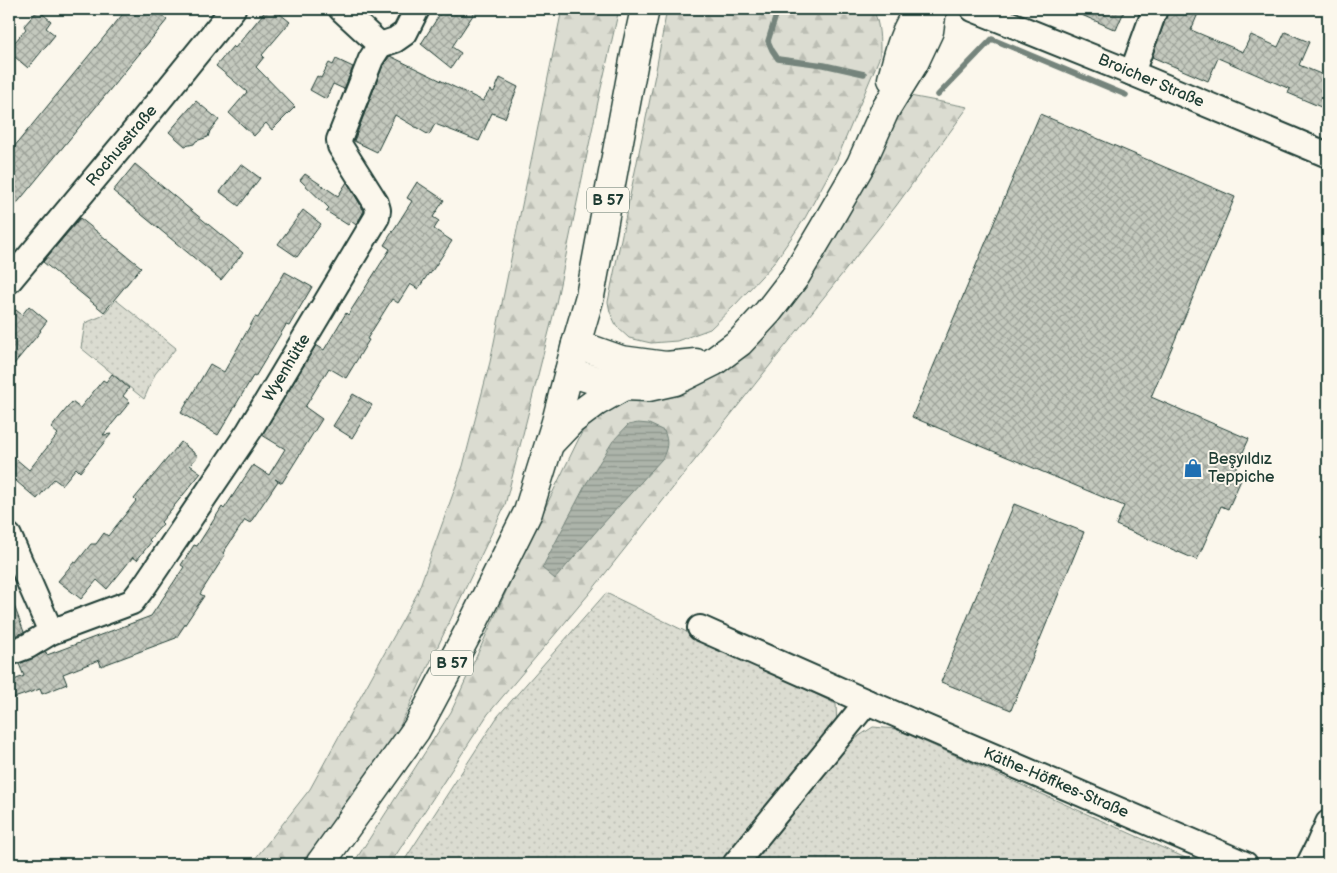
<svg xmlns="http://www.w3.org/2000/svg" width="1337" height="873" viewBox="0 0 1337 873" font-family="'Balsamiq Sans',sans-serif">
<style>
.grass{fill:url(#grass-dots);stroke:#7d8c82}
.forest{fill:url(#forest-firs);stroke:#7d8c82}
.water{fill:url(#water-rules);stroke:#74847b}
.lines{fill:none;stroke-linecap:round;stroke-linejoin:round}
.stream{stroke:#74847b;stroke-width:5.5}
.building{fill:url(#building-cross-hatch);stroke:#1f3d34}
.minor-casing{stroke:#1f3d34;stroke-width:28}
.major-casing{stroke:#1f3d34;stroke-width:31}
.minor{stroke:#fbf7ec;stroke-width:24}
.major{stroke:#fbf7ec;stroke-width:28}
.labels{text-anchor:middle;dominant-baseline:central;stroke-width:4;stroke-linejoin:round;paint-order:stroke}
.shield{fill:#fbf7ec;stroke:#61756b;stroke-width:1}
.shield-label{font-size:15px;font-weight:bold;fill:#1f3d34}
.street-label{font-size:16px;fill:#1f3d34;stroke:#fbf7ec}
.poi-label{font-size:16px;fill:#1f3d34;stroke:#fbf7ec;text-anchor:start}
</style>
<defs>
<pattern id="grass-dots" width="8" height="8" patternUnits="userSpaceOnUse" patternTransform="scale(1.25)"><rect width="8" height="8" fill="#dbdcd1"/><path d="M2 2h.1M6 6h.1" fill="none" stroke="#bcbeb4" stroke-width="1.8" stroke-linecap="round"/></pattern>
<pattern id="forest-firs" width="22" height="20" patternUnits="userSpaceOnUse" patternTransform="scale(1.25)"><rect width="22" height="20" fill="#dbdcd1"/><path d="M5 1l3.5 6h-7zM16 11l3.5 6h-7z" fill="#bcbeb4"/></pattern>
<pattern id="water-rules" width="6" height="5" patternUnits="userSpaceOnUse" patternTransform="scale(1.25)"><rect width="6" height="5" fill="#adb4aa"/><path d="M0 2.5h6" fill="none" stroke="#8c948b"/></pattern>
<pattern id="building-cross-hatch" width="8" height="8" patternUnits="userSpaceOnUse" patternTransform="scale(1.25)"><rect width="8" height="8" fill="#c4c9be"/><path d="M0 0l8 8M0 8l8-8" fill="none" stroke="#9fa49b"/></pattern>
</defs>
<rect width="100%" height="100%" fill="#fbf7ec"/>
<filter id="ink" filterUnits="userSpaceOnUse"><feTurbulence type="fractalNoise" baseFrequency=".02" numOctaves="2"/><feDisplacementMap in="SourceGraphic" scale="10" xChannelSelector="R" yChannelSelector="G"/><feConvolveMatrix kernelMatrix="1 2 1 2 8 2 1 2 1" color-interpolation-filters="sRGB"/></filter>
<g filter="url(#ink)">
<g class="grass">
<polygon points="116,300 176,348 155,374 144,399 81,348 85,323 102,316"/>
<polygon points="606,593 836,704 837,726 723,864 402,864 498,716"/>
<polygon points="873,727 896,729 1199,864 751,864 853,740"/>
</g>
<g class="forest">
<polygon points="562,9 619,9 599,97 555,308 505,505 398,730 328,838 308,864 251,864 310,789 417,594 463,466 490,362"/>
<path d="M 667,9 L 873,9 C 880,24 880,39 880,56 L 837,159 L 805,218 L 773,264 L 735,305 L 710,329 L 677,341 L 651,343 L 629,338 L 617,327 L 610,312 L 608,302 L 656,70 Z"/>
<polygon points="910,96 968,107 896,206 589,594 488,714 390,864 353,864 451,712 531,537 583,430 593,415 605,405 702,382 721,374 745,356 822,254"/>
</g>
<path class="water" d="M 638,423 L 649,424 L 664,431 C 669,442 667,449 662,459 L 600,527 L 555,579 L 542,568 L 586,484 L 613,441 L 628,425 Z"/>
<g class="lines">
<g class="stream">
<polyline points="778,9 768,41 772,50 778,59 824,65 864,74"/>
<polyline points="938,95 992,39 1126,95"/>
</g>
</g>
<g class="building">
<polygon points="127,9 154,9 167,20 9,213 9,153"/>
<polygon points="267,9 274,9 290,22 262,55 264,57 256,67 295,107 272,130 266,123 254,136 229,113 247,92 216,66 233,46 235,48"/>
<polygon points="443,9 477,9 452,47 461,53 451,68 421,44"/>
<polygon points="1068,9 1125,9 1116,30"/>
<polygon points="1169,9 1200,9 1191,30 1243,52 1251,35 1278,47 1285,32 1309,42 1299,65 1328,77 1328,110 1288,93 1290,89 1218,58 1208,81 1152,57"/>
<polygon points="38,10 51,21 46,28 55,35 28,68 9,52 9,49 26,29 24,26"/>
<polygon points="390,56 483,101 490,90 494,92 500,78 518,87 505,118 492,113 479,141 435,124 429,135 395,115 377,152 354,141 383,65"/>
<polygon points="336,59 353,67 344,89 333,84 326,99 310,90 317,76 321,78 329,63 333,65"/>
<polygon points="196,101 219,120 210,131 208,137 196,141 194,144 185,146 169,132"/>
<polygon points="1040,114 1235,197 1151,397 1249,439 1232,476 1241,480 1228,509 1221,506 1197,560 1116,525 1124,506 912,417"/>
<polygon points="135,164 243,253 221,280 113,191"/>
<polygon points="241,164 260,178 239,206 220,192"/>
<polygon points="305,174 338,196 347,182 364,211 356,225 351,221 348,225 326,211 329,208 300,180"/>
<polygon points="417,182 444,200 433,217 439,221 434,229 452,241 430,274 429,273 418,289 410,284 398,303 392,299 367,339 369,340 346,378 329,368 305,407 322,419 282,483 275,479 278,481 250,523 245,520 223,553 225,555 200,594 204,596 176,638 101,666 99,660 63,674 67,684 42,694 40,689 14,698 9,685 9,682 24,676 19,664 46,652 47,655 151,616 184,567 181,565 194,545 197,546 222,507 224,509 253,465 269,475 285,449 262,435 316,345 324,350 346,313 348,315 390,249 384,245 412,201 407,198"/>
<polygon points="303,210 321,224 297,257 278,244"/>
<polygon points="80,218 141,267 104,312 43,262"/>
<polygon points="285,272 312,287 289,326 286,325 255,377 253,376 218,435 181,413 210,364 224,372 255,317 258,318"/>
<polygon points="29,306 47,321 40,330 41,331 9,370 9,318 16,310 22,315"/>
<polygon points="112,374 129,388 123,396 130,402 103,435 111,434 80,472 76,468 62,485 54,479 37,499 9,475 9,453 29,470 58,434 51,428 72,402 80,408 103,380 106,382"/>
<polygon points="353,394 372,405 352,438 333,426"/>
<polygon points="181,442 198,456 190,465 201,473 161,522 163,524 149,540 151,542 137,560 133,557 107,589 97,580 81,599 58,581 74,562 76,563 91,544 96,544 104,533 108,536 136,501 134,499"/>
<polygon points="1014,504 1084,532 1011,710 941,682"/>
<polygon points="10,595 24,632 9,638 9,596"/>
</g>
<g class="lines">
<g class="minor-casing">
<g id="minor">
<polyline points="973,9 1132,73 1328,155"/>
<polyline points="380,45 395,40 405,33 417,9"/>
<polyline points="1132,73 1155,9"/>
<polyline points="9,281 131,135 233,9"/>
<polyline points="9,536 51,632"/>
<polyline points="700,628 867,702"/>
<polyline points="9,653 28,646 51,632 132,602 145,585 249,431 377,217 378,210 376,203 340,146 339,140 371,59 380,45 341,9"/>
<polyline points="735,864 867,702 1245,864"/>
<polyline points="1309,864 1318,846 1328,823"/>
</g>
</g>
<g class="major-casing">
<g id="major">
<path d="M 892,79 C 898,55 904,28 920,9"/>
<polyline points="576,344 621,360 666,366 696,363"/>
<polyline points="569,372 608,384 624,386 648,387 675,381 713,362 740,342 768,312 795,277 824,228 861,164 885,110 914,63 929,31 932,9"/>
<polyline points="552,441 572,420 596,402 624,386"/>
<polyline points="320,864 416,730 471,627 528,512 556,422 576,344 590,296 635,55 645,9"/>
</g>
</g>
<use href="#minor" class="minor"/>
<use href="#major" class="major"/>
</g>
</g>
<defs>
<g id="shop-bare" transform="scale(1.5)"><path d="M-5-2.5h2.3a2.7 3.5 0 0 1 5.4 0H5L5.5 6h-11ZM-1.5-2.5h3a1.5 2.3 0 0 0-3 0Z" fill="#1f6fb2" stroke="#fbf7ec" stroke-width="2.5" paint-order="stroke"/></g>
</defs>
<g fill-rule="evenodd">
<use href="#shop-bare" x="1193" y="468"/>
</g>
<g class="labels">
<g class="shield">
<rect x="587" y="187.5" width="42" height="25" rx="4"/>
<rect x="431" y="650.5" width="42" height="25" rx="4"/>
</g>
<g class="shield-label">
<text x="608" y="200">B 57</text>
<text x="452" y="663">B 57</text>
</g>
<g class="street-label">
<text transform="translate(1151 81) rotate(23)">Broicher Straße</text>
<text transform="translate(122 146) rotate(-50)">Rochusstraße</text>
<text transform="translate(287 368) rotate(-59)">Wyenhütte</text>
<text transform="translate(1056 783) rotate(23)">Käthe-Höffkes-Straße</text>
</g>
<g class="poi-label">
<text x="1208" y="459">Beşyıldız<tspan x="1208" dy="18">Teppiche</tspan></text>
</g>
</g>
<rect width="1337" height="873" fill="none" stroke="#fbf7ec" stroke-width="30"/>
<rect x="15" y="15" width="1307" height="843" fill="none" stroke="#1f3d34" stroke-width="2" filter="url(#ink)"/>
</svg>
